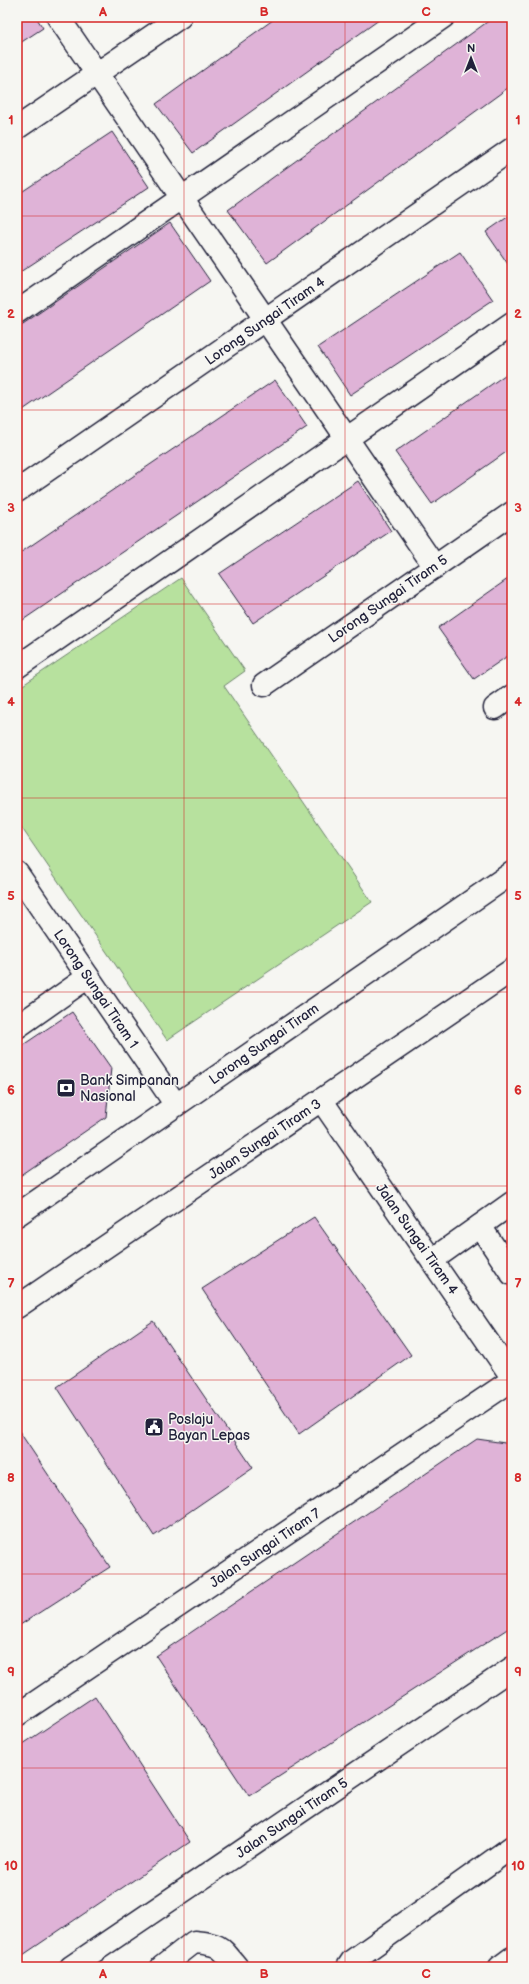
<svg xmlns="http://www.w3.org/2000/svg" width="529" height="1984" viewBox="0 0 529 1984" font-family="'Balsamiq Sans',sans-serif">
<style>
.green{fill:#b7e19e;stroke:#6c826c}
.building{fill:#dfb3d7;stroke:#22223b}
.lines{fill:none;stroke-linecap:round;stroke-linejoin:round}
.minor-casing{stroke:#22223b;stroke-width:25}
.minor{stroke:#f6f6f2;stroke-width:22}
.grid{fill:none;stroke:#d62828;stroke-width:1;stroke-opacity:0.55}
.labels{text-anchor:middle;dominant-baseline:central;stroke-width:3;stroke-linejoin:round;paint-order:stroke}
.street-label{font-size:14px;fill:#22223b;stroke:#f6f6f2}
.poi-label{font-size:14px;fill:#22223b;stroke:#f6f6f2;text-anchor:start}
.neatline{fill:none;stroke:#d62828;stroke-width:1.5}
.grid-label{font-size:13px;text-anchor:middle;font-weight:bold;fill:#d62828}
</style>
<rect width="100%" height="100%" fill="#f6f6f2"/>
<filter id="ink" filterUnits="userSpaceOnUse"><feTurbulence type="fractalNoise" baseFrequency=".025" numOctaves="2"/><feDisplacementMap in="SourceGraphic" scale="8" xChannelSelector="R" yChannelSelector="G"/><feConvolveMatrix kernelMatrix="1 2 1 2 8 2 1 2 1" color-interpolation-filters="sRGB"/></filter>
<g filter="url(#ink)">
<polygon class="green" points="181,578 245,671 224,686 372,902 167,1040 17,821 17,689"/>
<g class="building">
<polygon points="17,17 36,17 43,28 17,45"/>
<polygon points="277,17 383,17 193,153 156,104"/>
<polygon points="494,17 510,17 512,20 512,85 267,263 228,210"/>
<polygon points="112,132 149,187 17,274 17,195"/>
<polygon points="512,214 512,270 486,232"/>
<polygon points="170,223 210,281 17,414 17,328"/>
<polygon points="460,252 493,300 350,395 318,347"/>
<polygon points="512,370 512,448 432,504 395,452"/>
<polygon points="275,380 307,427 17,624 17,555"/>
<polygon points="358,481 391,531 253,623 219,574"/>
<polygon points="512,576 512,653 474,679 438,628"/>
<polygon points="72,1012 111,1068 106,1117 17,1178 17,1049"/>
<polygon points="314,1217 411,1355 299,1434 202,1289"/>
<polygon points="153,1321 253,1468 154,1536 57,1387"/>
<polygon points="17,1428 110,1567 17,1627"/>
<polygon points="477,1439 512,1444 512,1626 249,1796 156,1656"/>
<polygon points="95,1696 190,1842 17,1959 17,1748"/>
</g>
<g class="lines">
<g class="minor-casing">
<g id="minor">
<polyline points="58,17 435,567"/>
<polyline points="17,128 180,17"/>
<polyline points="17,312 443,17"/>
<polyline points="17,491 512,149"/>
<polyline points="17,667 512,324"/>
<polyline points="264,685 512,513"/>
<polyline points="495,708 512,696"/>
<polyline points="17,873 176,1105"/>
<polyline points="17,1027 88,977"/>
<polyline points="322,1101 512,1377"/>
<polyline points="17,1215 512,873"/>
<polyline points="480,1226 512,1274"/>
<polyline points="432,1260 512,1203"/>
<polyline points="17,1307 512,970"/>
<polyline points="17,1715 512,1380"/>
<polyline points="71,1967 512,1668"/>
<path d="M 162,1967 L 194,1942 C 221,1944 220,1947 237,1967"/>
<polyline points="348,1967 352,1961 512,1847"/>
<polyline points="500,1967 512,1958"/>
</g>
</g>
<use href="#minor" class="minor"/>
</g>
</g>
<path class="grid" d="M 184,17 L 184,1967M 345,17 L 345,1967M 17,216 L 512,216M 17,410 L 512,410M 17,604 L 512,604M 17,798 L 512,798M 17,992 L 512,992M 17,1186 L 512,1186M 17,1380 L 512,1380M 17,1574 L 512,1574M 17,1768 L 512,1768"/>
<defs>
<g id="bank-square" transform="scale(1)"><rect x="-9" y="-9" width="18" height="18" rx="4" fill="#22223b" stroke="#f6f6f2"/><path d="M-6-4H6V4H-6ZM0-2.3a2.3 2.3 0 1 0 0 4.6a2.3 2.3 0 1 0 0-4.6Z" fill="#fff"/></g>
<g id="civic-square" transform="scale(1)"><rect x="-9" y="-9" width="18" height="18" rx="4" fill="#22223b" stroke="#f6f6f2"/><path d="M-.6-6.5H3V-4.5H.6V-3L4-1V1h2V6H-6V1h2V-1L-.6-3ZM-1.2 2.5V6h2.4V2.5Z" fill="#fff"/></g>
</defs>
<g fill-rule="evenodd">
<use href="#bank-square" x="66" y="1088"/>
<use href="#civic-square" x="154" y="1427"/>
</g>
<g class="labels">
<g class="street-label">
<text transform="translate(265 321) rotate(-35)">Lorong Sungai Tiram 4</text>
<text transform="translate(388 599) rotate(-35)">Lorong Sungai Tiram 5</text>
<text transform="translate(96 989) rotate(56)">Lorong Sungai Tiram 1</text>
<text transform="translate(264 1044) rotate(-35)">Lorong Sungai Tiram</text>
<text transform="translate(265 1139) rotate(-34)">Jalan Sungai Tiram 3</text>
<text transform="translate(417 1239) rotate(55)">Jalan Sungai Tiram 4</text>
<text transform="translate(265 1548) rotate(-34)">Jalan Sungai Tiram 7</text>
<text transform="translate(292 1818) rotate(-34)">Jalan Sungai Tiram 5</text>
</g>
<g class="poi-label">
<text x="80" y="1080">Bank Simpanan<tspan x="80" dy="16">Nasional</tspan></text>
<text x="168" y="1419">Poslaju<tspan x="168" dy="16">Bayan Lepas</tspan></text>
</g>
</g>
<rect width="529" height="1984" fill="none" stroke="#f6f6f2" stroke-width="44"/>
<g transform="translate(471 58)" stroke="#f6f6f2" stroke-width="3" paint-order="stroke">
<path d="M0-3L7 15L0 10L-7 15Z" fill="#22223b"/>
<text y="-6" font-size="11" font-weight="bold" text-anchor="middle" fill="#22223b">N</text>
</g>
<rect x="22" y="22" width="485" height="1940" class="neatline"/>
<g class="grid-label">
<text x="103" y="16">A</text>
<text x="264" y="16">B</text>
<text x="426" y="16">C</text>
<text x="11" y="124">1</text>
<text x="518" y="124">1</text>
<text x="11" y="318">2</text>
<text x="518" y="318">2</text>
<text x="11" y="512">3</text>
<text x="518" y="512">3</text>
<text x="11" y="706">4</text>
<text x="518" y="706">4</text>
<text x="11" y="900">5</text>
<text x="518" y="900">5</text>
<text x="11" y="1094">6</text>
<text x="518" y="1094">6</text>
<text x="11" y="1288">7</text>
<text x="518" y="1288">7</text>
<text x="11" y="1482">8</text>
<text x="518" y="1482">8</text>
<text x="11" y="1676">9</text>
<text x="518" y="1676">9</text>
<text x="11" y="1870">10</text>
<text x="518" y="1870">10</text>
<text x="103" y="1978">A</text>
<text x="264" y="1978">B</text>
<text x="426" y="1978">C</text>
</g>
</svg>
